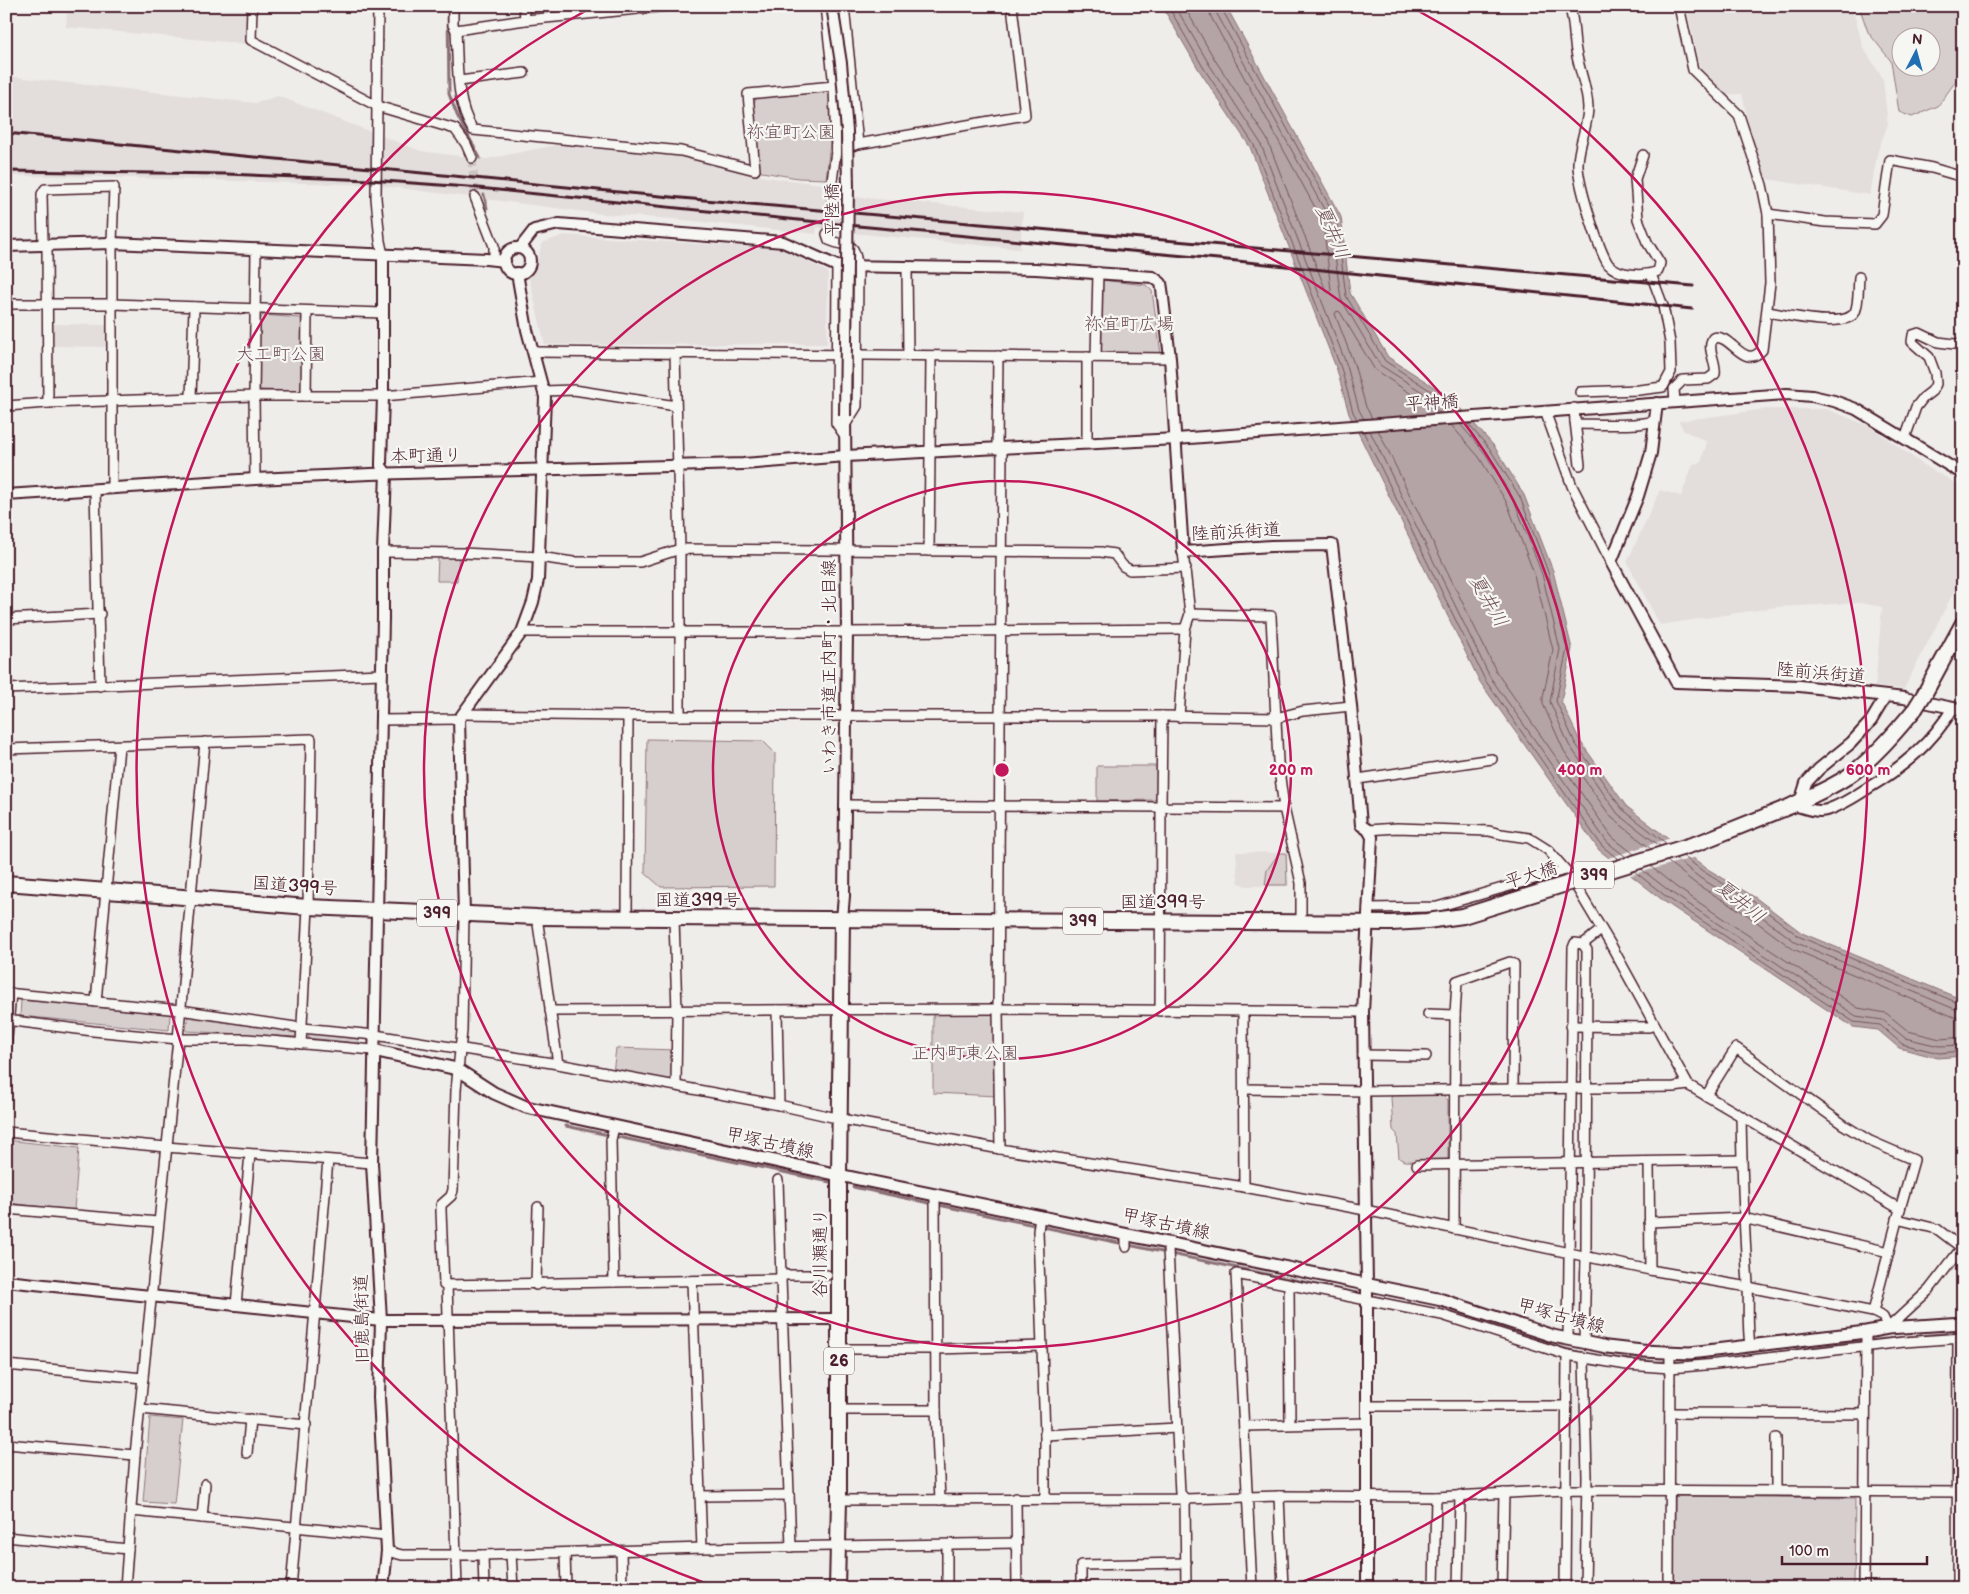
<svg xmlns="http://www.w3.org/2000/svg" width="1969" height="1594" viewBox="0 0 1969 1594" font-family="'Balsamiq Sans','Klee One',sans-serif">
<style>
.built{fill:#e3dedc}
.green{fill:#d7cfce;stroke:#90777c;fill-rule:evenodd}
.water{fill:#b4a4a5;stroke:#8a6f74}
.pier{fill:#efedea}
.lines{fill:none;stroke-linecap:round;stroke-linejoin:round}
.shore{stroke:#74545c;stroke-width:1}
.stream{stroke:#8a6f74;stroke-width:3}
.minor-tunnel{stroke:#cec4c4;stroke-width:9;stroke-dasharray:9 4.5;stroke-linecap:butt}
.minor-casing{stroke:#4a1f2b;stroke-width:12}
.tertiary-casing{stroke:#4a1f2b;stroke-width:14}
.secondary-casing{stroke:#4a1f2b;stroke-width:15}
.primary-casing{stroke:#4a1f2b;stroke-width:18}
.trunk-casing{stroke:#4a1f2b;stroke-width:18}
.minor{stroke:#f6f6f2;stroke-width:9}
.tertiary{stroke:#f6f6f2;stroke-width:10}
.secondary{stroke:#f6f6f2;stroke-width:11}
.primary{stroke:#f6f6f2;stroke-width:14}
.trunk{stroke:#f6f6f2;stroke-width:14}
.rail{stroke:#4a1f2b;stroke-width:3}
.tertiary-bridge-casing{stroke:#4a1f2b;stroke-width:14;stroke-linecap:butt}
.trunk-bridge-casing{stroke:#4a1f2b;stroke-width:18;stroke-linecap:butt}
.tertiary-bridge{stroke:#f6f6f2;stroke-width:10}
.trunk-bridge{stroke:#f6f6f2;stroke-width:14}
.ring{fill:none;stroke:#c2185b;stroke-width:2.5}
.labels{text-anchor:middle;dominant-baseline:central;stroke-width:4.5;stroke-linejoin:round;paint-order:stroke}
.shield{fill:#f6f6f2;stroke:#7e6067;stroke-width:1}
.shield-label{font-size:16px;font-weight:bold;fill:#4a1f2b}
.park-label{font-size:18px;fill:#6d4b54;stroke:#f6f6f2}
.street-label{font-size:18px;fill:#4a1f2b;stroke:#f6f6f2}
.water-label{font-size:19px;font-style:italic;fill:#6f4e56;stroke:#f6f6f2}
.centre{fill:#c2185b;stroke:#f6f6f2;stroke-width:2.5}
.ring-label{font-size:15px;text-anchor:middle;font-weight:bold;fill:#c2185b;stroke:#f6f6f2;stroke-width:4.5;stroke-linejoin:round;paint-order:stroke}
</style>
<rect width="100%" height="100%" fill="#efedea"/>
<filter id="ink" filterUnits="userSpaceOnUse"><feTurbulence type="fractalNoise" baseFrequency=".02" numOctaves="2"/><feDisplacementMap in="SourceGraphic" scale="10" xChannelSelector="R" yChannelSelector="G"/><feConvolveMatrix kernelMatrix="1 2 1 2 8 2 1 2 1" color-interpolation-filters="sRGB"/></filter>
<g filter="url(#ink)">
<g class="built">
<polygon points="118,6 247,6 247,44 66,27 67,12 117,10"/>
<polygon points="1684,6 1852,6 1863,47 1883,79 1888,124 1878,151 1870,195 1766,179 1751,136 1742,94 1725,95 1700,68 1688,14"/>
<polygon points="6,76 256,103 278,96 421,151 435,153 486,159 561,144 670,154 686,155 765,177 822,184 822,194 1023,212 1020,249 830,231 817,227 816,234 673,219 602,214 374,185 58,176 6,176"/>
<polygon points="564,235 782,249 828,272 827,344 545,345 529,278 535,270 542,243"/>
<polygon points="49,324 110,325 110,347 49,346"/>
<polygon points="1766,409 1827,409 1871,427 1924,465 1963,487 1963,574 1904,689 1875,687 1882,607 1859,603 1777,607 1660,625 1627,562 1660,490 1681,496 1693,464 1701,462 1707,442 1683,430 1679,421"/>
<polygon points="1236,852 1287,853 1289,886 1245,886 1238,882"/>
</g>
<g class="green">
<path d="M 1859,6 L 1963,6 L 1963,58 L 1960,75 L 1938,106 L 1912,117 L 1899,112 L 1891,61 L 1868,32 ZM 1902,38 L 1932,38 L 1932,68 L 1902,68 Z"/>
<polygon points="831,88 831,134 826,179 798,178 756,171 751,107 759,95"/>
<polygon points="1101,280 1146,285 1152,291 1161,354 1101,352"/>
<polygon points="263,315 300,318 304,320 302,389 299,391 262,390 258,387 260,319"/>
<polygon points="459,556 457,581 437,581 438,557"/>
<polygon points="647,739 763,741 775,753 774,886 661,887 645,873"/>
<polygon points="1097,766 1157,766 1158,797 1154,800 1097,801"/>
<polygon points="1279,853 1286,853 1287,885 1265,885 1267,870"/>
<polygon points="21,1000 170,1014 169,1030 20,1016"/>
<polygon points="997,1010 998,1096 933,1093 933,1011"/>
<polygon points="188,1015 298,1029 297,1037 186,1031"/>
<polygon points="309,1033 358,1039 358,1043 308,1038"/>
<polygon points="616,1048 675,1050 675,1084 613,1073"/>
<polygon points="1394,1095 1443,1095 1448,1100 1448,1159 1445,1162 1404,1161 1399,1158 1397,1134 1393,1130 1391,1097"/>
<polygon points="6,1140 79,1148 74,1210 6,1203"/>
<polygon points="150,1417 183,1420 174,1504 143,1502"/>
<polygon points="1675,1496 1855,1498 1854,1588 1674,1588"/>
</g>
<polygon class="water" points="1162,6 1226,6 1341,217 1350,293 1388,357 1451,398 1494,446 1524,495 1553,571 1572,649 1561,701 1580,741 1626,806 1706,868 1756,898 1802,933 1963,1000 1963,1056 1938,1058 1899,1048 1878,1030 1853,1027 1665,902 1599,850 1480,682 1349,414 1337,370 1250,147 1199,70"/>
<polygon class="pier" points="1671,838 1696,857 1628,876 1605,859"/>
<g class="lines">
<g class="shore">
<polyline points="1168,6 1203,67 1254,145 1341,368 1353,412 1357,419"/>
<polyline points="1175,6 1209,64 1260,142 1347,366 1359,410 1364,419"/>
<polyline points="1184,6 1215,60 1267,139 1326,291 1329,293 1331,290 1323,222 1211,17 1208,6"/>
<polyline points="1216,6 1217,14 1330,220 1341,299 1380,365 1444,406 1449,413"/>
<polyline points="1222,6 1223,11 1336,218 1346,296 1385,361 1448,402 1457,412"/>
<polyline points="1372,418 1366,407 1354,364 1335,314 1337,311 1340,312 1375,370 1440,413"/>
<polyline points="1460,424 1485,453 1514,500 1542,574 1560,649 1550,702 1569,745 1618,814 1660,846"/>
<polyline points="1468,424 1490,449 1520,497 1548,572 1567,649 1556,701 1575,743 1622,809 1667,844"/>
<polyline points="1451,425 1479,457 1507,503 1535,576 1553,650 1543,697 1543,704 1564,751 1611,817 1651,849"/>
<polyline points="1378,430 1497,673 1612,837 1634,854"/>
<polyline points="1363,431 1485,680 1602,846 1618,859"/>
<polyline points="1370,431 1490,677 1607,842 1626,857"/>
<polyline points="1683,856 1704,872 1754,902 1800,937 1963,1005"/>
<polyline points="1675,858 1700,878 1750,908 1797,943 1957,1010 1963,1011"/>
<polyline points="1667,861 1696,884 1746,914 1793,949 1954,1017 1963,1019"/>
<polyline points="1650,866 1676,887 1731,924 1858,1008 1886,1013 1908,1031 1940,1039 1963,1037"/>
<polyline points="1641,869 1672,893 1727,930 1856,1016 1883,1020 1905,1038 1939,1046 1963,1045"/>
<polyline points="1634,871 1668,898 1854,1022 1880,1025 1902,1044 1939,1053 1963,1051"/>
</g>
<g class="stream">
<polyline points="448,6 449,94 457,115 480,158"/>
<polyline points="484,195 487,208"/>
<polyline points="566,1126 830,1182"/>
<polyline points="853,1187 1437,1310"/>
<path d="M 1443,1311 C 1495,1323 1544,1347 1598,1356"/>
<polyline points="1773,1353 1853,1342 1963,1332"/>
<polyline points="1606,1357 1655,1362 1685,1362"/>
</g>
<g class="minor-tunnel">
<polyline points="472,158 475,197"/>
<polyline points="827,234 831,189"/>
</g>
<g class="minor-casing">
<g id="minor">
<polyline points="252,6 251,40 377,106 455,129 466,144 472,158"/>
<polyline points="378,6 376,198 380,241 383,255"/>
<path d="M 453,6 L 453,25 L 456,30 C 458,63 455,102 473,130 L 681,151 L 755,170 L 748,94 L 834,86"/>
<polyline points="524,6 525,20"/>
<polyline points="825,6 834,86 836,151 858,144 844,6"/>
<path d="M 1569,6 C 1575,21 1573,36 1576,51 C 1579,70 1587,87 1588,107 C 1588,126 1579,143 1578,163 C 1577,181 1598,248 1608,264 C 1619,276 1644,277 1658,271 L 1660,263 L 1647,242 L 1638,219 L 1635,179 L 1643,155"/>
<polyline points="456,30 525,20 669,6"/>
<polyline points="459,81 524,73"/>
<polyline points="858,144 1025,115 1012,6"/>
<polyline points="831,189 836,151"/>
<polyline points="475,197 494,246 494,260"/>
<polyline points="1768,214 1825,222 1875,224 1882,215 1890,160 1932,168 1963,177"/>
<path d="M 827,234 L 829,240 C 852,250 853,238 858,268 L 857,406 L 845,425"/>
<polyline points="43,244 42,194 45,189 114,187 112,243 112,489"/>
<polyline points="47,244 48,403"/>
<polyline points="837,266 836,423 845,436"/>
<polyline points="907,268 908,356"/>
<polyline points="6,304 112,304 383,313"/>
<path d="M 1767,312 C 1784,314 1846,330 1855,312 C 1859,303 1858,288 1859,277"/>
<polyline points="534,352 1170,358"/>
<polyline points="675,354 680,549 680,716"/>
<polyline points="1087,357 1087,444"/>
<polyline points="1096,357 1098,272"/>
<polyline points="543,391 574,390 676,406"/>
<polyline points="1580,392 1639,390 1663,387 1671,372 1670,342 1663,306 1651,274"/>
<polyline points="306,396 307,311"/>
<polyline points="191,398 194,307"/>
<path d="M 1675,402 L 1674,389 L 1683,380 L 1708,379 L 1715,374 C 1717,362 1706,349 1713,338 C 1731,332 1743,371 1762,350 L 1770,283 L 1768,214 L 1762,185 L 1739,115 L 1693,70 L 1680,11 L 1677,6"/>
<polyline points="6,406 48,403 254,396 383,396 541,382"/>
<path d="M 1574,408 L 1575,421 L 1578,424 C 1594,424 1643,427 1655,420"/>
<polyline points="1545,411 1572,486 1611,562"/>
<polyline points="1575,421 1580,465"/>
<polyline points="1905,438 1916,407 1923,398 1932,391 1936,384 1935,373 1929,357 1912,342 1913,335 1919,333 1938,342 1963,345"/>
<polyline points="997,449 998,356"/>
<polyline points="255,479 254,396 256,249"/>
<polyline points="95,490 100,686"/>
<polyline points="929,551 931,356"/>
<polyline points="383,552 463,553 539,557 573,562 640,562 680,549 1101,552 1114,554 1123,566 1130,570 1186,568"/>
<polyline points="1190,614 1271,616 1278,762 1284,808"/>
<polyline points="6,619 100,614"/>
<polyline points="522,632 847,632 1185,629"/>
<polyline points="6,689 382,674"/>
<polyline points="463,714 628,716 1162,716 1276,718 1303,711 1351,706"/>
<polyline points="1162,716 1161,807 1284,808 1301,883 1301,922"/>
<polyline points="1179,717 1185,629 1190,614 1183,552"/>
<polyline points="381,720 459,719"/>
<polyline points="6,749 311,739 308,907 301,1044"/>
<polyline points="1358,779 1492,759"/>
<polyline points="845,805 1161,807 1160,1011"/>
<polyline points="1368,830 1397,828 1489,831 1501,834 1529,838 1548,850 1568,873 1611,945 1688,1085 1900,1209 1873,1312"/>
<polyline points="1368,908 1437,907 1565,870"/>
<polyline points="464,914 462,1031 456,1090 453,1190 451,1196 441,1205 441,1211 444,1285 781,1279 791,1547"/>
<polyline points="537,917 558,1064"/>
<polyline points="627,918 628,716"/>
<polyline points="674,919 677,1011 676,1085"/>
<polyline points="1583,944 1587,950 1586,1255 1584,1342"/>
<polyline points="6,993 180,1010 302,1028 375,1035 558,1064 779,1105 841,1119 1000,1149 1244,1187 1365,1210 1650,1270 1748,1287 1873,1312 1883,1317 1888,1328 1929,1290 1963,1246"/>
<polyline points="96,1002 119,746"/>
<polyline points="777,1010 779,1105"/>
<polyline points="550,1011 998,1009 1363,1012"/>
<polyline points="1243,1012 1244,1187"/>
<polyline points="1428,1014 1455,1015"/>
<polyline points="6,1020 93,1031 178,1039 247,1039 373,1050"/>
<polyline points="1571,1026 1649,1027 1653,1025"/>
<polyline points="6,1049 11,993"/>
<polyline points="1363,1055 1426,1056"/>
<polyline points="1244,1089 1364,1091 1674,1087 1688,1085"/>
<polyline points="1706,1096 1736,1048 1844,1125 1870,1141 1914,1160 1900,1209"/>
<path d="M 1741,1116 C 1742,1172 1744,1228 1748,1284 C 1749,1304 1747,1325 1750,1345"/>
<polyline points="6,1132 166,1147 372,1163"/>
<polyline points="1000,1149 998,1009 1002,449"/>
<polyline points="1649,1162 1650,1270"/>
<polyline points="1417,1165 1742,1160"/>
<polyline points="778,1180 781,1279"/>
<polyline points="935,1194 936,1410 940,1500"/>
<polyline points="6,1209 158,1222"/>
<polyline points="1040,1216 1038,1231 1045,1435 1045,1498"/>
<polyline points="1897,1219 1937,1229 1962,1248"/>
<polyline points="1649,1222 1743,1218 1889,1252"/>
<polyline points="1454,1229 1455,1015 1457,981 1510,962 1514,964 1513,1089"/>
<polyline points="1171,1243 1168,1249 1180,1493 1185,1499 1186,1588"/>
<polyline points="1126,1247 1126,1234"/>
<polyline points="781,1275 827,1275"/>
<polyline points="692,1281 702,1548"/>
<polyline points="614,1282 611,1140 614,1127"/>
<polyline points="447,1285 457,1588"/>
<polyline points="536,1285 538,1207"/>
<polyline points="1289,1285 1290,1424"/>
<polyline points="236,1305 250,1154"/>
<polyline points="1568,1339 1573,948 1575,943 1583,944 1601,930"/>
<polyline points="839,1349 936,1349 1042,1346"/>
<polyline points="1584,1359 1587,1477 1585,1588"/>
<polyline points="6,1365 143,1378"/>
<polyline points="1367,1406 1567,1406"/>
<polyline points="141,1409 306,1425"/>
<polyline points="839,1410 936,1410"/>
<polyline points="1670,1413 1865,1414"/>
<polyline points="1244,1426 1367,1423"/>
<polyline points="1045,1435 1177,1428"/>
<polyline points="6,1444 135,1455"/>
<polyline points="247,1453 250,1419"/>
<polyline points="1776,1490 1776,1438"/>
<polyline points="701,1496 789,1495"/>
<polyline points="1279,1496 1283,1588"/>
<polyline points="1016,1498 1017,1588"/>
<polyline points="839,1500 1185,1499 1279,1496 1436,1497 1565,1490 1963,1492"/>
<polyline points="131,1511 386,1536"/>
<polyline points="202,1518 205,1484"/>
<polyline points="6,1537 128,1549"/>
<polyline points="947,1545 947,1588"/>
<polyline points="387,1551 402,1555 483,1555 702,1548 1017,1543"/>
<polyline points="621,1551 622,1588"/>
<polyline points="565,1553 566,1588"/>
<polyline points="511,1554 513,1588"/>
<polyline points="483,1555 484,1588"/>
<polyline points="125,1588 135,1455 178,1039 205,742"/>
<path d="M 291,1588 C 304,1445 315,1303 328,1160"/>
<polyline points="1081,1588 1081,1565 1186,1563"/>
<polyline points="1252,1588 1236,1274 1442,1315 1567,1355 1627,1365 1670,1368 1716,1364 1904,1342 1963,1338"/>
<polyline points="1434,1588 1436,1497"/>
<polyline points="1458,1588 1460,1495"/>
<polyline points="1502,1588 1504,1493"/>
<polyline points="1565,1588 1567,1355"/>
<polyline points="1669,1588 1670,1353"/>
<polyline points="1864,1588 1866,1332"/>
<polyline points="1957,1588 1958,1338"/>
</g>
</g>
<g class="tertiary-casing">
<g id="tertiary">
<polyline points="6,246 112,243 486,259 505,261"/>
<polyline points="520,248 534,230 559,224 783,242 837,266 1036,269 1153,277 1161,283 1162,289 1170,358 1183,552 1271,546 1332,545 1351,706 1361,825 1368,830 1372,837 1363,1012 1367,1285 1367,1588"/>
<circle cx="517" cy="261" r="13"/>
<polyline points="1657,403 1651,453 1638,496 1611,562 1676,682 1800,686 1904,698 1963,710"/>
<polyline points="6,495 255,479 370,474 743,464 846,456 1176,439 1787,394 1812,396 1834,401 1856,409 1963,474"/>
<polyline points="1800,802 1806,783 1819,769 1851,743 1871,721 1886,696"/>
<path d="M 1794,805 C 1805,808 1816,813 1827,810 C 1842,805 1856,796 1868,788 C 1903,767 1932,743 1953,708"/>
<polyline points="464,914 459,719 522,632 533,602 538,580 545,397 527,330 517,273"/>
<polyline points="842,919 844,896 847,632 845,416"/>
<polyline points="6,1281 381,1320 839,1319"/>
<polyline points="383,1588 387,1551 379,1397 381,1320 372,1163 383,618 383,552 386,473 381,466 381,463 383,396 383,255"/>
</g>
</g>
<g class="secondary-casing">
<polyline id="secondary" points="373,1050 457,1069 494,1093 526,1107 839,1175 1442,1300 1553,1336 1607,1347 1642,1351 1690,1353 1866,1332 1888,1328 1963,1323"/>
</g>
<g class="primary-casing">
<polyline id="primary" points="837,1588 839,1500 839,1175 842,919"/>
</g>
<g class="trunk-casing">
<g id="trunk">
<polyline points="1925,693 1963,623"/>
<path d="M 1791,806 C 1810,796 1829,789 1847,777 C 1872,760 1895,733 1915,709"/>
<polyline points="6,883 308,907 537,917 1391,923"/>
</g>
</g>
<use href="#minor" class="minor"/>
<use href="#tertiary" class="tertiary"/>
<use href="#secondary" class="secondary"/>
<use href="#primary" class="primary"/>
<use href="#trunk" class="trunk"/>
<g class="rail">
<polyline points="6,133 681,198 1693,286"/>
<polyline points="6,171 226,174 370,180 468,187 858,226 1218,259 1692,309"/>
</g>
<g class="tertiary-bridge-casing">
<polyline id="tertiary-bridge" points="832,6 841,63 847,131 848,188 845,416"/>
</g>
<g class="trunk-bridge-casing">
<g id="trunk-bridge">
<polyline points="1915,709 1925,693"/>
<polyline points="1391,923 1427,921 1463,916 1701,842 1791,806"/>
</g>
</g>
<use href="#tertiary-bridge" class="tertiary-bridge"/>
<use href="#trunk-bridge" class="trunk-bridge"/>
</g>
</g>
<g class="ring">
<circle cx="1002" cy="770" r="289"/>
<circle cx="1002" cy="770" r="578"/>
<path d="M713 1586A866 866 0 0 1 589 9M1415 9A866 866 0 0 1 1291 1586"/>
</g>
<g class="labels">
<g class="shield">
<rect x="1574" y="861.5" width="40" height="27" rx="4"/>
<rect x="417" y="899.5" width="40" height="27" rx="4"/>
<rect x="1063" y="907.5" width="40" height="27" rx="4"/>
<rect x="824" y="1347.5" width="30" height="27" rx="4"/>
</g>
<g class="shield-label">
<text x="1594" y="875">399</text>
<text x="437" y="913">399</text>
<text x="1083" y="921">399</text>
<text x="839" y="1361">26</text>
</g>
<g class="park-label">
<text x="791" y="132">祢宜町公園</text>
<text x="1129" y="324">祢宜町広場</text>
<text x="281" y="354">大工町公園</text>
<text x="965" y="1053">正内町東公園</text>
</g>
<g class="street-label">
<text transform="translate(832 210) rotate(-90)">平陸橋</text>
<text transform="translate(1432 403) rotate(-4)">平神橋</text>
<text transform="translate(426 456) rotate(-1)">本町通り</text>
<text transform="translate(1236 532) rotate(-3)">陸前浜街道</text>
<text transform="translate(829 667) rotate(-90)">いわき市道正内町・北目線</text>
<text transform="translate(1821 673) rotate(5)">陸前浜街道</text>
<text transform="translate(1531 875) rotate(-17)">平大橋</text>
<text transform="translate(295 886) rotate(4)">国道399号</text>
<text x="698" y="900">国道399号</text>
<text x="1163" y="902">国道399号</text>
<text transform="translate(770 1143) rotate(12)">甲塚古墳線</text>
<text transform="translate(1166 1224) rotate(12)">甲塚古墳線</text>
<text transform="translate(820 1253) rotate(-90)">谷川瀬通り</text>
<text transform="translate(1561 1316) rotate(15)">甲塚古墳線</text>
<text transform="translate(362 1319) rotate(-91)">旧鹿島街道</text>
</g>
<g class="water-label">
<text transform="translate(1332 232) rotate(67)">夏井川</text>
<text transform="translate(1488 601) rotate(60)">夏井川</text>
<text transform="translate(1740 902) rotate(39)">夏井川</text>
</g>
</g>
<circle cx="1002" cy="770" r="8" class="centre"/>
<g class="ring-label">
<text x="1291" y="775">200 m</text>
<text x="1580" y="775">400 m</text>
<text x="1868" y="775">600 m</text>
</g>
<rect width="1969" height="1594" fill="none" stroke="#f6f6f2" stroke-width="25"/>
<rect x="12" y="12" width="1944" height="1569" fill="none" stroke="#4a1f2b" stroke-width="2" filter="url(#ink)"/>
<g transform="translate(1916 52) rotate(6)"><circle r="24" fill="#f6f6f2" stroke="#b1a0a2"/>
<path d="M0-4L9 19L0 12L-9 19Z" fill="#1f6fb2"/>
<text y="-8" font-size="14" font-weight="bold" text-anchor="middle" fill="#4a1f2b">N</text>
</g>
<path d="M1782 1556v8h145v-8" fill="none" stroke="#4a1f2b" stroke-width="2.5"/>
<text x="1789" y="1556" font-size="15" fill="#4a1f2b" stroke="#f6f6f2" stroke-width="4" paint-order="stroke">100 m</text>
</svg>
